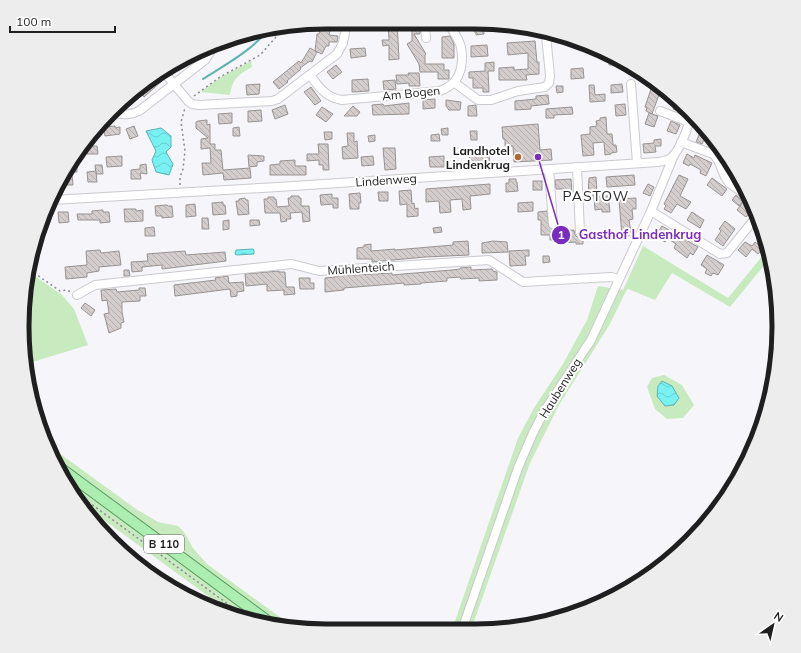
<svg xmlns="http://www.w3.org/2000/svg" width="801" height="653" viewBox="0 0 801 653" font-family="Mulish,sans-serif">
<style>
.green{fill:#c7eabe}
.water{fill:url(#water-waves);stroke:#5db2b3}
.lines{fill:none;stroke-linecap:round;stroke-linejoin:round}
.stream{stroke:#5db2b3;stroke-width:2}
.building{fill:url(#building-back-hatch);stroke:#989392}
.minor-casing{stroke:#cacacf;stroke-width:10}
.major-casing{stroke:#579e5e;stroke-width:12}
.path{stroke:#8c8c8f;stroke-width:1.5;stroke-dasharray:2 3;stroke-linecap:butt}
.minor{stroke:#fff;stroke-width:8}
.major{stroke:#aceeb2;stroke-width:10}
.poi-dot{fill:#ab6935;stroke:#fff;stroke-width:1.5}
.labels{text-anchor:middle;dominant-baseline:central;stroke-width:4;stroke-linejoin:round;paint-order:stroke}
.shield{fill:#fff;stroke:#626263;stroke-width:1}
.shield-label{font-size:11px;font-weight:bold;fill:#1f1f20}
.street-label{font-size:12px;fill:#1f1f20;stroke:#fff}
.poi-label{font-size:12px;font-weight:bold;fill:#1f1f20;stroke:#fff;text-anchor:end}
.quarter-label{font-size:14px;letter-spacing:1px;fill:#2c2c2f;stroke:#fff}
.rim{fill:none;stroke:#1f1f20;stroke-width:5}
.leader{fill:none;stroke:#7b2cbf;stroke-width:1.5}
.callout-dot{fill:#7b2cbf;stroke:#fff;stroke-width:1.5}
.mark-label{font-size:12px;text-anchor:middle;font-weight:bold;fill:#fff}
.callout-label{font-size:13px;text-anchor:middle;font-weight:bold;fill:#7b2cbf;stroke:#fff;stroke-width:4;stroke-linejoin:round;paint-order:stroke}
</style>
<defs>
<pattern id="water-waves" width="16" height="10" patternUnits="userSpaceOnUse"><rect width="16" height="10" fill="#78f1f2"/><path d="M0 5q4-4 8 0t8 0" fill="none" stroke="#67cecf"/></pattern>
<pattern id="building-back-hatch" width="6" height="6" patternUnits="userSpaceOnUse"><rect width="6" height="6" fill="#d3cecd"/><path d="M-1 5l2 2M0 0l6 6M5-1l2 2" fill="none" stroke="#b5b0b0"/></pattern>
</defs>
<rect width="100%" height="100%" fill="#f6f6fa"/>
<g class="green">
<path d="M 251,61 L 252,67 C 238,75 233,78 230,95 L 201,92 L 221,77 Z"/>
<polygon points="643,246 728,298 769,248 770,258 730,307 672,273 655,300 628,289 626,291 610,324 559,405 530,463 471,630 452,630 518,438 534,408 563,364 587,320 598,286 623,290"/>
<polygon points="29,272 62,295 74,309 88,345 26,364 23,306"/>
<polygon points="664,375 682,385 694,405 683,418 667,419 655,409 647,387 652,378"/>
<polygon points="48,445 136,509 158,522 178,526 184,532 193,548 207,564 295,628 248,621 234,615 78,501 53,461"/>
</g>
<g class="water">
<polygon points="161,128 171,136 171,147 166,152 173,164 169,175 156,172 152,160 156,151 146,131"/>
<polygon points="253,249 254,250 254,254 237,255 235,254 236,250"/>
<polygon points="662,381 672,386 679,398 674,405 665,406 657,396 658,386"/>
</g>
<g class="lines">
<path class="stream" d="M 203,79 C 225,65 251,51 268,30"/>
</g>
<g class="building">
<polygon points="332,22 329,35 338,36 337,42 329,42 329,46 326,46 322,54 315,51 317,34 319,34 321,23"/>
<polygon points="357,22 369,22 369,29 357,30"/>
<polygon points="388,22 397,22 399,59 389,60 389,45 383,46 382,40 389,40"/>
<polygon points="474,23 484,23 484,34 476,35 476,32 474,32"/>
<polygon points="412,27 420,27 420,34 414,34 426,54 425,55 425,64 444,64 444,70 449,70 449,79 438,79 438,72 420,72 419,64 407,44 412,41"/>
<polygon points="450,36 454,44 454,58 442,58 442,37"/>
<polygon points="535,41 537,62 539,62 539,74 526,75 527,80 499,80 499,68 514,67 514,70 528,69 528,53 508,55 507,43"/>
<polygon points="586,44 593,46 593,52 587,52"/>
<polygon points="487,45 488,56 471,57 471,46"/>
<polygon points="310,48 317,52 312,62 310,61 300,68 301,69 287,81 288,82 279,89 273,82 299,61 301,63"/>
<polygon points="365,48 366,56 351,58 350,49"/>
<polygon points="609,57 613,57 627,65 609,65"/>
<polygon points="183,59 187,63 180,68 175,62"/>
<polygon points="494,62 494,71 488,71 489,92 483,92 483,88 473,88 473,78 469,78 469,72 485,71 485,63"/>
<polygon points="336,65 342,72 333,79 327,72"/>
<polygon points="583,68 584,78 571,79 571,69"/>
<polygon points="408,73 419,73 420,86 409,86 409,83 397,84 396,75 409,75"/>
<polygon points="160,76 163,80 144,97 139,90 149,82 150,84"/>
<polygon points="368,79 369,91 352,92 352,80"/>
<polygon points="395,80 396,89 384,90 383,81"/>
<polygon points="260,84 259,94 247,95 246,85"/>
<polygon points="622,84 623,92 611,93 611,85"/>
<polygon points="589,85 594,85 595,95 605,94 605,101 590,102"/>
<polygon points="556,86 563,86 563,92 557,93"/>
<polygon points="311,87 321,101 315,105 304,92"/>
<polygon points="651,89 660,92 652,114 646,111 647,108 645,107"/>
<polygon points="548,95 549,104 531,106 531,109 515,110 515,101 536,99 536,96"/>
<polygon points="131,96 133,102 117,108 117,107"/>
<polygon points="435,99 435,108 423,109 423,100"/>
<polygon points="446,100 461,102 460,110 449,110 446,106"/>
<polygon points="677,100 684,106 682,112 673,109"/>
<polygon points="409,103 409,114 373,115 372,105 383,104 384,106"/>
<polygon points="625,104 626,115 616,116 615,105"/>
<polygon points="285,105 288,114 275,119 272,110"/>
<polygon points="476,105 477,116 468,116 468,106"/>
<polygon points="353,106 360,112 357,116 344,116"/>
<polygon points="322,107 333,114 326,122 316,115"/>
<polygon points="572,107 573,114 554,115 554,118 546,118 546,109"/>
<polygon points="261,110 262,121 248,122 248,111"/>
<polygon points="232,113 232,123 219,124 218,114"/>
<polygon points="649,113 658,116 654,127 645,124"/>
<polygon points="606,117 607,134 612,134 613,145 616,145 617,152 611,153 611,154 605,155 604,142 593,143 594,155 583,156 581,135 590,134 590,127 597,126 596,121 600,120 600,118"/>
<polygon points="207,120 207,125 210,124 210,144 215,144 215,150 221,150 223,170 250,168 251,178 224,180 223,173 203,175 202,163 211,163 210,148 201,149 201,139 208,138 196,128 196,122 198,121"/>
<polygon points="671,121 680,125 676,134 667,131"/>
<polygon points="538,124 540,150 551,149 552,160 514,162 513,146 505,146 505,139 503,139 502,127"/>
<polygon points="115,126 115,128 120,127 120,134 105,136 104,127"/>
<polygon points="134,126 138,136 130,139 126,129"/>
<polygon points="239,127 240,136 233,136 233,128"/>
<polygon points="448,128 448,135 442,135 441,129"/>
<polygon points="702,128 707,135 713,144 704,140 702,144 696,142"/>
<polygon points="470,131 477,131 477,140 471,140"/>
<polygon points="324,132 332,132 332,139 325,140"/>
<polygon points="347,133 354,133 354,142 357,141 358,158 343,159 342,147 348,146"/>
<polygon points="439,134 440,141 431,141 431,135"/>
<polygon points="375,135 375,141 369,142 368,136"/>
<polygon points="661,139 661,146 655,146 656,152 644,153 643,144 654,143 654,140"/>
<polygon points="318,144 328,144 329,170 323,170 323,165 319,165 319,160 307,161 307,154 319,154"/>
<polygon points="87,146 97,146 98,154 87,154"/>
<polygon points="383,148 395,148 396,169 385,170"/>
<polygon points="507,148 508,153 489,155 490,164 470,165 469,150"/>
<polygon points="687,154 694,158 695,155 712,163 706,176 700,173 701,170 690,164 689,166 683,163"/>
<polygon points="248,155 264,156 264,161 257,162 257,166 249,167"/>
<polygon points="122,156 122,166 107,167 106,157"/>
<polygon points="373,156 374,165 362,166 361,157"/>
<polygon points="444,156 444,167 430,167 429,157"/>
<polygon points="295,160 295,166 306,166 306,175 270,175 270,165 280,164 280,161"/>
<polygon points="71,163 77,163 77,172 70,172"/>
<polygon points="146,164 147,174 140,173 141,179 131,179 131,170 140,169 140,165"/>
<polygon points="95,165 102,165 103,174 96,174"/>
<polygon points="96,171 97,182 88,182 87,172"/>
<polygon points="72,174 73,185 64,185 65,175"/>
<polygon points="634,175 635,185 607,187 606,177"/>
<polygon points="679,175 688,179 680,196 691,202 686,209 677,204 671,213 664,209 666,206 664,204"/>
<polygon points="596,177 597,196 588,196 589,178"/>
<polygon points="712,178 727,189 722,196 707,185"/>
<polygon points="509,179 516,179 516,182 517,182 518,191 506,192 506,183 509,183"/>
<polygon points="571,179 572,195 565,195 564,189 556,189 555,180"/>
<rect x="533" y="181" width="9" height="9"/>
<polygon points="490,184 490,194 470,196 471,209 463,210 462,199 450,200 451,212 440,213 439,201 426,202 426,189"/>
<polygon points="648,184 654,187 650,196 643,193"/>
<polygon points="411,190 412,204 414,203 415,209 418,208 418,216 407,217 407,204 400,205 399,191"/>
<polygon points="378,192 388,192 388,201 379,201"/>
<polygon points="360,193 361,203 359,203 359,209 350,209 349,194"/>
<polygon points="332,194 332,198 338,198 338,208 333,208 333,204 321,205 320,195"/>
<polygon points="736,195 743,201 739,206 732,200"/>
<polygon points="291,196 299,196 299,198 301,198 301,206 309,206 310,221 303,222 302,212 290,213 291,219 286,219 287,221 281,222 280,213 265,213 264,199 268,199 268,197 274,197 274,199 276,199 277,207 289,206 288,198 291,198"/>
<polygon points="608,196 610,212 602,212 602,209 595,210 594,197"/>
<polygon points="245,198 246,200 248,200 249,214 238,215 236,201 239,201 239,199"/>
<polygon points="636,198 636,209 632,209 633,219 629,220 631,232 629,232 629,236 622,237 619,199"/>
<polygon points="223,202 223,205 225,205 226,214 213,215 212,203"/>
<polygon points="533,202 533,211 518,212 518,203"/>
<polygon points="743,202 752,210 746,217 737,210"/>
<polygon points="195,204 196,216 186,217 186,205"/>
<polygon points="167,205 168,206 172,206 173,217 162,218 162,216 156,216 155,206"/>
<polygon points="124,209 136,209 136,211 143,210 143,221 125,222"/>
<polygon points="103,210 103,212 109,212 110,222 100,223 100,220 78,220 77,214 92,214 92,211"/>
<polygon points="547,211 549,227 555,229 555,231 574,230 575,235 577,237 583,237 583,244 576,244 576,242 563,243 563,239 550,240 550,235 541,235 541,220 538,220 538,212"/>
<polygon points="58,212 68,212 69,222 59,223"/>
<polygon points="692,212 704,220 700,228 687,220"/>
<polygon points="202,218 208,218 209,229 202,229"/>
<polygon points="229,220 229,229 223,230 223,221"/>
<polygon points="250,220 259,220 260,225 250,226"/>
<polygon points="725,221 735,229 723,246 715,240 721,231 719,229"/>
<polygon points="662,226 698,247 693,255 690,253 687,258 674,248 676,244 667,238 665,242 655,236"/>
<polygon points="154,227 155,236 145,236 145,228"/>
<polygon points="441,227 442,232 434,233 433,228"/>
<polygon points="468,241 469,255 425,257 372,262 372,259 357,259 357,248 364,247 364,245 371,244 371,251 395,249 395,250 453,245 453,242"/>
<polygon points="493,241 507,242 508,252 482,253 482,243"/>
<polygon points="745,242 752,246 755,242 763,248 758,254 752,249 746,257 738,250"/>
<polygon points="100,250 101,253 119,251 121,265 99,267 99,271 87,273 87,277 66,279 65,267 87,265 86,251"/>
<polygon points="529,250 529,256 525,256 526,265 510,266 509,251"/>
<polygon points="185,251 186,255 225,252 226,261 162,269 162,265 142,267 142,271 132,272 131,262 148,261 147,254"/>
<polygon points="707,255 724,265 718,275 713,273 711,276 705,273 707,269 701,265"/>
<polygon points="543,256 549,256 550,262 543,263"/>
<polygon points="471,267 471,270 492,269 493,271 497,272 497,280 479,281 479,278 461,279 460,277 447,278 447,281 421,283 421,284 404,285 404,283 393,284 344,288 344,290 325,292 325,278 336,277 336,276 392,273 392,275 403,274 452,270 460,269 460,268"/>
<polygon points="124,270 129,270 130,276 124,276"/>
<polygon points="279,271 279,272 285,272 286,287 294,287 295,294 284,295 284,290 267,291 267,284 246,286 245,274"/>
<polygon points="228,276 229,283 243,282 244,291 237,292 237,296 231,297 230,289 175,296 174,285 216,280 215,278"/>
<polygon points="299,278 310,278 310,283 314,283 314,289 300,289"/>
<polygon points="139,288 145,288 146,296 140,296 140,301 122,302 122,312 124,322 121,323 121,328 109,333 104,314 109,313 107,300 102,301 101,290 116,289 117,292 139,290"/>
<polygon points="85,303 95,310 91,316 81,308"/>
</g>
<g class="lines">
<g class="minor-casing">
<g id="minor">
<polyline points="426,38 425,26 430,22"/>
<polyline points="163,71 188,101 192,104 199,105 272,101 278,99 337,54 343,43 347,22"/>
<path d="M 310,75 C 319,87 325,97 342,100 L 440,91 C 455,85 461,76 462,60 C 462,55 462,49 460,44 C 457,36 452,29 447,22"/>
<polyline points="455,83 478,100 491,100 518,91 545,87 549,83 550,76 546,35"/>
<polyline points="631,84 637,163"/>
<polyline points="660,111 689,122"/>
<path d="M 110,113 C 121,114 129,116 139,111 L 205,60 L 214,46"/>
<polyline points="681,142 713,154 718,160 725,177 729,183 750,198"/>
<polyline points="577,167 580,232"/>
<polyline points="549,169 553,224"/>
<path d="M 52,200 L 278,187 L 658,162 C 662,161 667,161 671,158 C 681,150 688,126 692,114"/>
<polyline points="651,211 720,254 727,253 757,216"/>
<polyline points="77,295 95,285 292,264 319,271 489,260 523,282 611,277 619,279"/>
<polyline points="462,630 518,468 533,433 545,410 591,340 651,211 674,155"/>
</g>
</g>
<g class="major-casing">
<polyline id="major" points="55,464 273,625"/>
</g>
<g class="path">
<polyline points="194,96 220,77 260,55 284,28"/>
<polyline points="180,185 180,177 183,169 185,151 181,122 185,108"/>
<polyline points="30,270 60,291 67,290 71,292"/>
<polyline points="72,490 251,621"/>
</g>
<use href="#minor" class="minor"/>
<use href="#major" class="major"/>
</g>
<circle class="poi-dot" cx="518" cy="157" r="4"/>
<g class="labels">
<rect class="shield" x="144" y="535" width="40" height="18" rx="3"/>
<g class="shield-label">
<text x="164" y="544">B 110</text>
</g>
<g class="street-label">
<text transform="translate(411 93) rotate(-6)">Am Bogen</text>
<text transform="translate(386 180) rotate(-4)">Lindenweg</text>
<text transform="translate(361 268) rotate(-4)">Mühlenteich</text>
<text transform="translate(560 388) rotate(-58)">Haubenweg</text>
</g>
<g class="poi-label">
<text x="510" y="150">Landhotel<tspan x="510" dy="14">Lindenkrug</tspan></text>
</g>
<g class="quarter-label">
<text x="596" y="196">PASTOW</text>
</g>
</g>
<path d="M0 0H801V653H0ZM326 29H475A297 297 0 0 1 772 326V327A297 297 0 0 1 475 624H326A297 297 0 0 1 29 327V326A297 297 0 0 1 326 29Z" fill="#ededed" fill-rule="evenodd"/>
<path class="rim" d="M326 29H475A297 297 0 0 1 772 326V327A297 297 0 0 1 475 624H326A297 297 0 0 1 29 327V326A297 297 0 0 1 326 29Z"/>
<path class="leader" d="M538 157L561 235"/>
<g class="callout-dot">
<circle cx="538" cy="157" r="4"/>
<circle cx="561" cy="235" r="10"/>
</g>
<g class="mark-label">
<text x="561" y="239">1</text>
</g>
<g class="callout-label">
<text x="640" y="239">Gasthof Lindenkrug</text>
</g>
<g transform="translate(773 625) rotate(34)" stroke="#ffffff" stroke-width="3" paint-order="stroke">
<path d="M0-3L7 15L0 10L-7 15Z" fill="#1f1f20"/>
<text y="-6" font-size="11" font-weight="bold" text-anchor="middle" fill="#1f1f20">N</text>
</g>
<path d="M10 26v6h105v-6" fill="none" stroke="#1f1f20" stroke-width="2"/>
<text x="16" y="26" font-size="12" fill="#1f1f20" stroke="#ffffff" stroke-width="3" paint-order="stroke">100 m</text>
</svg>
